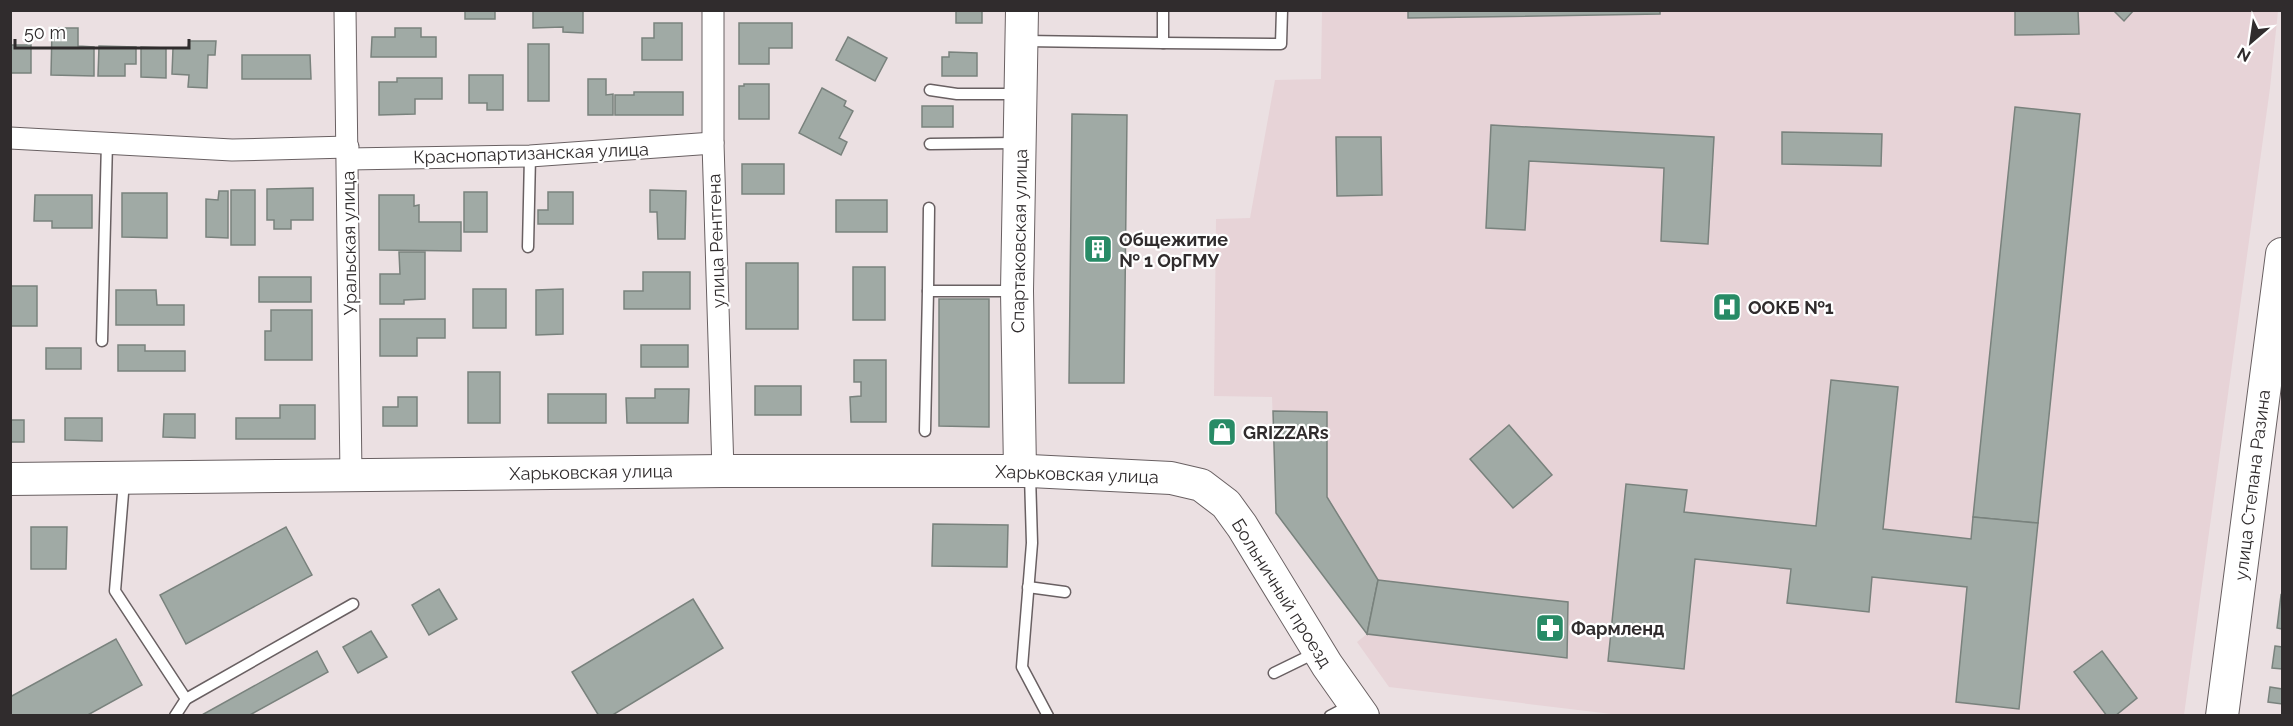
<svg xmlns="http://www.w3.org/2000/svg" width="2293" height="726" viewBox="0 0 2293 726" font-family="Raleway,sans-serif">
<style>
.built{fill:#e7d3d7}
.building{fill:#a0aaa5;stroke:#79827d;stroke-width:1.5}
.lines{fill:none;stroke-linecap:round;stroke-linejoin:round}
.lane-casing{stroke:#696062;stroke-width:13}
.street-casing{stroke:#696062;stroke-width:23}
.secondary-casing{stroke:#696062;stroke-width:34}
.lane{stroke:#fff;stroke-width:10}
.street{stroke:#fff;stroke-width:21}
.secondary{stroke:#fff;stroke-width:32}
.labels{text-anchor:middle;dominant-baseline:central;stroke-width:4.5;stroke-linejoin:round;paint-order:stroke}
.street-label{font-size:18px;fill:#302c2d;stroke:#fff}
.poi-label{font-size:18px;font-weight:bold;fill:#302c2d;stroke:#fff;text-anchor:start}
</style>
<rect width="100%" height="100%" fill="#ebe0e2"/>
<polygon class="built" points="1322,11 2278,11 2270,88 2184,715 1628,716 1389,687 1357,642 1367,634 1276,513 1272,397 1214,396 1216,219 1250,218 1275,80 1321,79"/>
<g class="building">
<rect x="465" y="10" width="30" height="9"/>
<polygon points="533,10 583,10 583,33 563,32 563,27 533,28"/>
<rect x="956" y="10" width="26" height="13"/>
<polygon points="1408,10 1660,10 1660,14 1408,18"/>
<polygon points="2015,10 2078,10 2079,34 2015,35"/>
<polygon points="2113,10 2134,10 2124,21"/>
<polygon points="654,23 682,23 682,60 642,60 642,38 654,38"/>
<polygon points="739,23 792,23 792,48 769,48 769,64 739,64"/>
<polygon points="52,28 78,28 78,46 94,47 94,76 51,75"/>
<polygon points="395,28 421,28 421,37 436,37 436,57 371,57 372,37 395,37"/>
<polygon points="848,37 887,58 875,81 836,60"/>
<polygon points="189,41 216,41 215,55 208,55 207,88 188,87 189,75 172,74 173,48 188,48"/>
<rect x="528" y="44" width="21" height="57"/>
<rect x="10" y="45" width="21" height="28"/>
<polygon points="99,46 136,47 136,64 125,64 125,76 98,76"/>
<polygon points="141,47 166,48 166,78 141,77"/>
<polygon points="949,52 977,53 977,76 942,76 942,57 949,57"/>
<polygon points="242,55 310,55 311,79 242,79"/>
<polygon points="469,75 503,75 503,110 487,110 487,103 469,103"/>
<polygon points="397,78 442,78 442,99 415,99 415,114 379,115 379,82 397,82"/>
<polygon points="588,79 606,79 606,95 613,94 613,115 588,115"/>
<polygon points="744,84 769,84 769,119 739,119 739,86 744,86"/>
<polygon points="822,88 846,101 844,106 853,111 839,138 847,142 841,155 799,133"/>
<polygon points="634,92 683,92 683,115 615,115 615,95 634,95"/>
<rect x="922" y="106" width="31" height="21"/>
<polygon points="2015,107 2080,114 2038,523 1973,517"/>
<polygon points="1072,114 1127,115 1124,383 1069,383"/>
<polygon points="1491,125 1714,137 1708,244 1661,241 1664,168 1529,161 1525,230 1486,228"/>
<polygon points="1782,132 1882,134 1881,166 1782,164"/>
<polygon points="1336,137 1381,137 1382,195 1337,196"/>
<rect x="742" y="164" width="42" height="30"/>
<polygon points="313,188 313,220 291,220 291,229 274,229 274,220 267,220 267,189"/>
<rect x="231" y="190" width="24" height="55"/>
<polygon points="650,190 686,191 685,239 658,239 657,212 650,212"/>
<polygon points="219,191 228,191 228,238 206,237 206,199 218,200"/>
<rect x="464" y="192" width="23" height="40"/>
<polygon points="548,192 573,192 573,224 538,224 538,210 548,210"/>
<polygon points="122,193 167,193 167,238 122,237"/>
<polygon points="35,195 92,195 92,228 52,228 52,221 34,221"/>
<polygon points="379,195 414,195 414,206 419,205 419,222 461,222 461,251 379,250"/>
<rect x="836" y="200" width="51" height="32"/>
<polygon points="399,252 425,252 425,299 404,300 404,304 380,304 380,274 400,274"/>
<rect x="746" y="263" width="52" height="66"/>
<rect x="853" y="267" width="32" height="53"/>
<polygon points="643,272 690,272 690,309 624,309 624,291 643,291"/>
<rect x="259" y="277" width="52" height="25"/>
<rect x="10" y="286" width="27" height="40"/>
<rect x="473" y="289" width="33" height="39"/>
<polygon points="563,289 563,334 536,335 536,290"/>
<polygon points="116,290 156,290 157,305 184,305 184,325 116,325"/>
<polygon points="939,299 989,299 989,427 939,426"/>
<polygon points="271,310 312,310 312,360 265,360 265,331 271,331"/>
<polygon points="380,319 445,319 445,338 417,338 417,356 380,356"/>
<polygon points="118,345 145,345 145,351 185,351 185,371 118,371"/>
<rect x="641" y="345" width="47" height="22"/>
<rect x="46" y="348" width="35" height="21"/>
<polygon points="854,360 886,360 886,422 851,422 850,397 861,396 861,382 854,382"/>
<rect x="468" y="372" width="32" height="51"/>
<polygon points="1831,380 1898,387 1883,529 1971,539 1973,517 2038,523 2019,709 1956,702 1967,587 1872,577 1869,612 1787,603 1791,569 1695,559 1684,669 1608,661 1626,484 1687,490 1684,512 1816,526"/>
<rect x="755" y="386" width="46" height="29"/>
<polygon points="655,389 689,389 688,423 627,423 626,398 655,398"/>
<rect x="548" y="394" width="58" height="29"/>
<polygon points="398,397 417,397 417,426 383,426 383,407 398,407"/>
<polygon points="280,405 315,405 315,439 236,439 236,418 280,418"/>
<polygon points="1273,411 1327,412 1327,497 1378,580 1367,634 1276,513"/>
<polygon points="164,414 195,414 195,438 163,437"/>
<polygon points="65,418 102,418 102,441 65,440"/>
<rect x="10" y="420" width="14" height="22"/>
<polygon points="1509,425 1552,475 1513,508 1470,459"/>
<polygon points="933,524 1008,525 1007,567 932,566"/>
<polygon points="31,527 67,527 66,569 31,569"/>
<polygon points="286,527 312,575 186,644 160,595"/>
<polygon points="1378,580 1568,602 1567,658 1367,634"/>
<polygon points="439,589 457,619 429,635 412,605"/>
<polygon points="2281,595 2282,596 2282,629 2277,628"/>
<polygon points="693,599 723,648 611,716 599,716 572,672"/>
<polygon points="371,631 387,657 358,673 343,647"/>
<polygon points="116,639 142,685 86,716 10,716 10,697"/>
<polygon points="2275,646 2282,647 2282,669 2272,668"/>
<polygon points="317,651 328,672 248,716 200,716"/>
<polygon points="2102,651 2137,698 2115,716 2107,716 2074,672"/>
<polygon points="2270,687 2282,689 2282,704 2268,702"/>
</g>
<g class="lines">
<g class="lane-casing">
<g id="lane">
<polyline points="1025,41 1163,43 1163,10"/>
<polyline points="1163,43 1281,44 1282,10"/>
<polyline points="930,90 957,94 1017,94"/>
<polyline points="930,144 1016,143"/>
<polyline points="528,247 530,156"/>
<polyline points="928,291 929,208"/>
<polyline points="102,341 107,142"/>
<polyline points="925,431 928,291 1014,291"/>
<polyline points="1030,475 1032,543 1022,667 1048,716"/>
<polyline points="124,481 115,591 186,699 175,716"/>
<polyline points="1028,587 1065,592"/>
<polyline points="1274,673 1315,653"/>
<polyline points="186,699 353,604"/>
<polyline points="1330,716 1351,705"/>
</g>
</g>
<g class="street-casing">
<g id="street">
<polyline points="345,10 351,475"/>
<polyline points="713,10 713,143 723,471"/>
<polyline points="10,138 232,150 348,147"/>
<polyline points="348,159 530,156 713,143"/>
</g>
</g>
<g class="secondary-casing">
<g id="secondary">
<polyline points="1020,471 1017,291 1022,10"/>
<polyline points="10,479 723,471 1030,471 1171,478 1201,485 1226,504 1242,526 1327,665 1363,716"/>
<polyline points="2222,716 2282,254"/>
</g>
</g>
<use href="#lane" class="lane"/>
<use href="#street" class="street"/>
<use href="#secondary" class="secondary"/>
</g>
<defs>
<g id="building-square" transform="scale(1.5)"><rect x="-9" y="-9" width="18" height="18" rx="4" fill="#288b66" stroke="#fff"/><path d="M-4-6H4V6H1V3H-1V6H-4ZM-2.5-4.3h1.7v1.8h-1.7ZM.8-4.3h1.7v1.8H.8ZM-2.5-1h1.7V.8h-1.7ZM.8-1h1.7V.8H.8Z" fill="#fff"/></g>
<g id="hospital-square" transform="scale(1.5)"><rect x="-9" y="-9" width="18" height="18" rx="4" fill="#288b66" stroke="#fff"/><path d="M-5-5h3v3.5h4V-5h3V5h-3V1.5h-4V5h-3Z" fill="#fff"/></g>
<g id="shop-square" transform="scale(1.5)"><rect x="-9" y="-9" width="18" height="18" rx="4" fill="#288b66" stroke="#fff"/><path d="M-5-2.5h2.3a2.7 3.5 0 0 1 5.4 0H5L5.5 6h-11ZM-1.5-2.5h3a1.5 2.3 0 0 0-3 0Z" fill="#fff"/></g>
<g id="pharmacy-square" transform="scale(1.5)"><rect x="-9" y="-9" width="18" height="18" rx="4" fill="#288b66" stroke="#fff"/><path d="M-2-6h4v4h4v4h-4v4h-4v-4h-4v-4h4Z" fill="#fff"/></g>
</defs>
<g fill-rule="evenodd">
<use href="#building-square" x="1098" y="249"/>
<use href="#hospital-square" x="1727" y="307"/>
<use href="#shop-square" x="1222" y="432"/>
<use href="#pharmacy-square" x="1550" y="628"/>
</g>
<g class="labels">
<g class="street-label">
<text transform="translate(531 153) rotate(-2)">Краснопартизанская улица</text>
<text transform="translate(716 241) rotate(-92)">улица Рентгена</text>
<text transform="translate(1019 241) rotate(-89)">Спартаковская улица</text>
<text transform="translate(349 243) rotate(-91)">Уральская улица</text>
<text transform="translate(591 472) rotate(-1)">Харьковская улица</text>
<text transform="translate(1077 474) rotate(2)">Харьковская улица</text>
<text transform="translate(2252 485) rotate(-83)">улица Степана Разина</text>
<text transform="translate(1282 593) rotate(58)">Больничный проезд</text>
</g>
<g class="poi-label">
<text x="1119" y="239">Общежитие<tspan x="1119" dy="21">№ 1 ОрГМУ</tspan></text>
<text x="1748" y="307">ООКБ №1</text>
<text x="1243" y="432">GRIZZARs</text>
<text x="1571" y="628">Фармленд</text>
</g>
</g>
<rect width="2293" height="726" fill="none" stroke="#302c2d" stroke-width="24"/>
<g transform="translate(2251 42) rotate(209)" stroke="#ffffff" stroke-width="4.5" paint-order="stroke">
<path d="M0-4.5L10 22L0 15L-10 22Z" fill="#302c2d"/>
<text y="-9" font-size="16" font-weight="bold" text-anchor="middle" fill="#302c2d">N</text>
</g>
<path d="M15 39v9h174v-9" fill="none" stroke="#302c2d" stroke-width="3"/>
<text x="24" y="39" font-size="18" fill="#302c2d" stroke="#ffffff" stroke-width="4.5" paint-order="stroke">50 m</text>
</svg>
